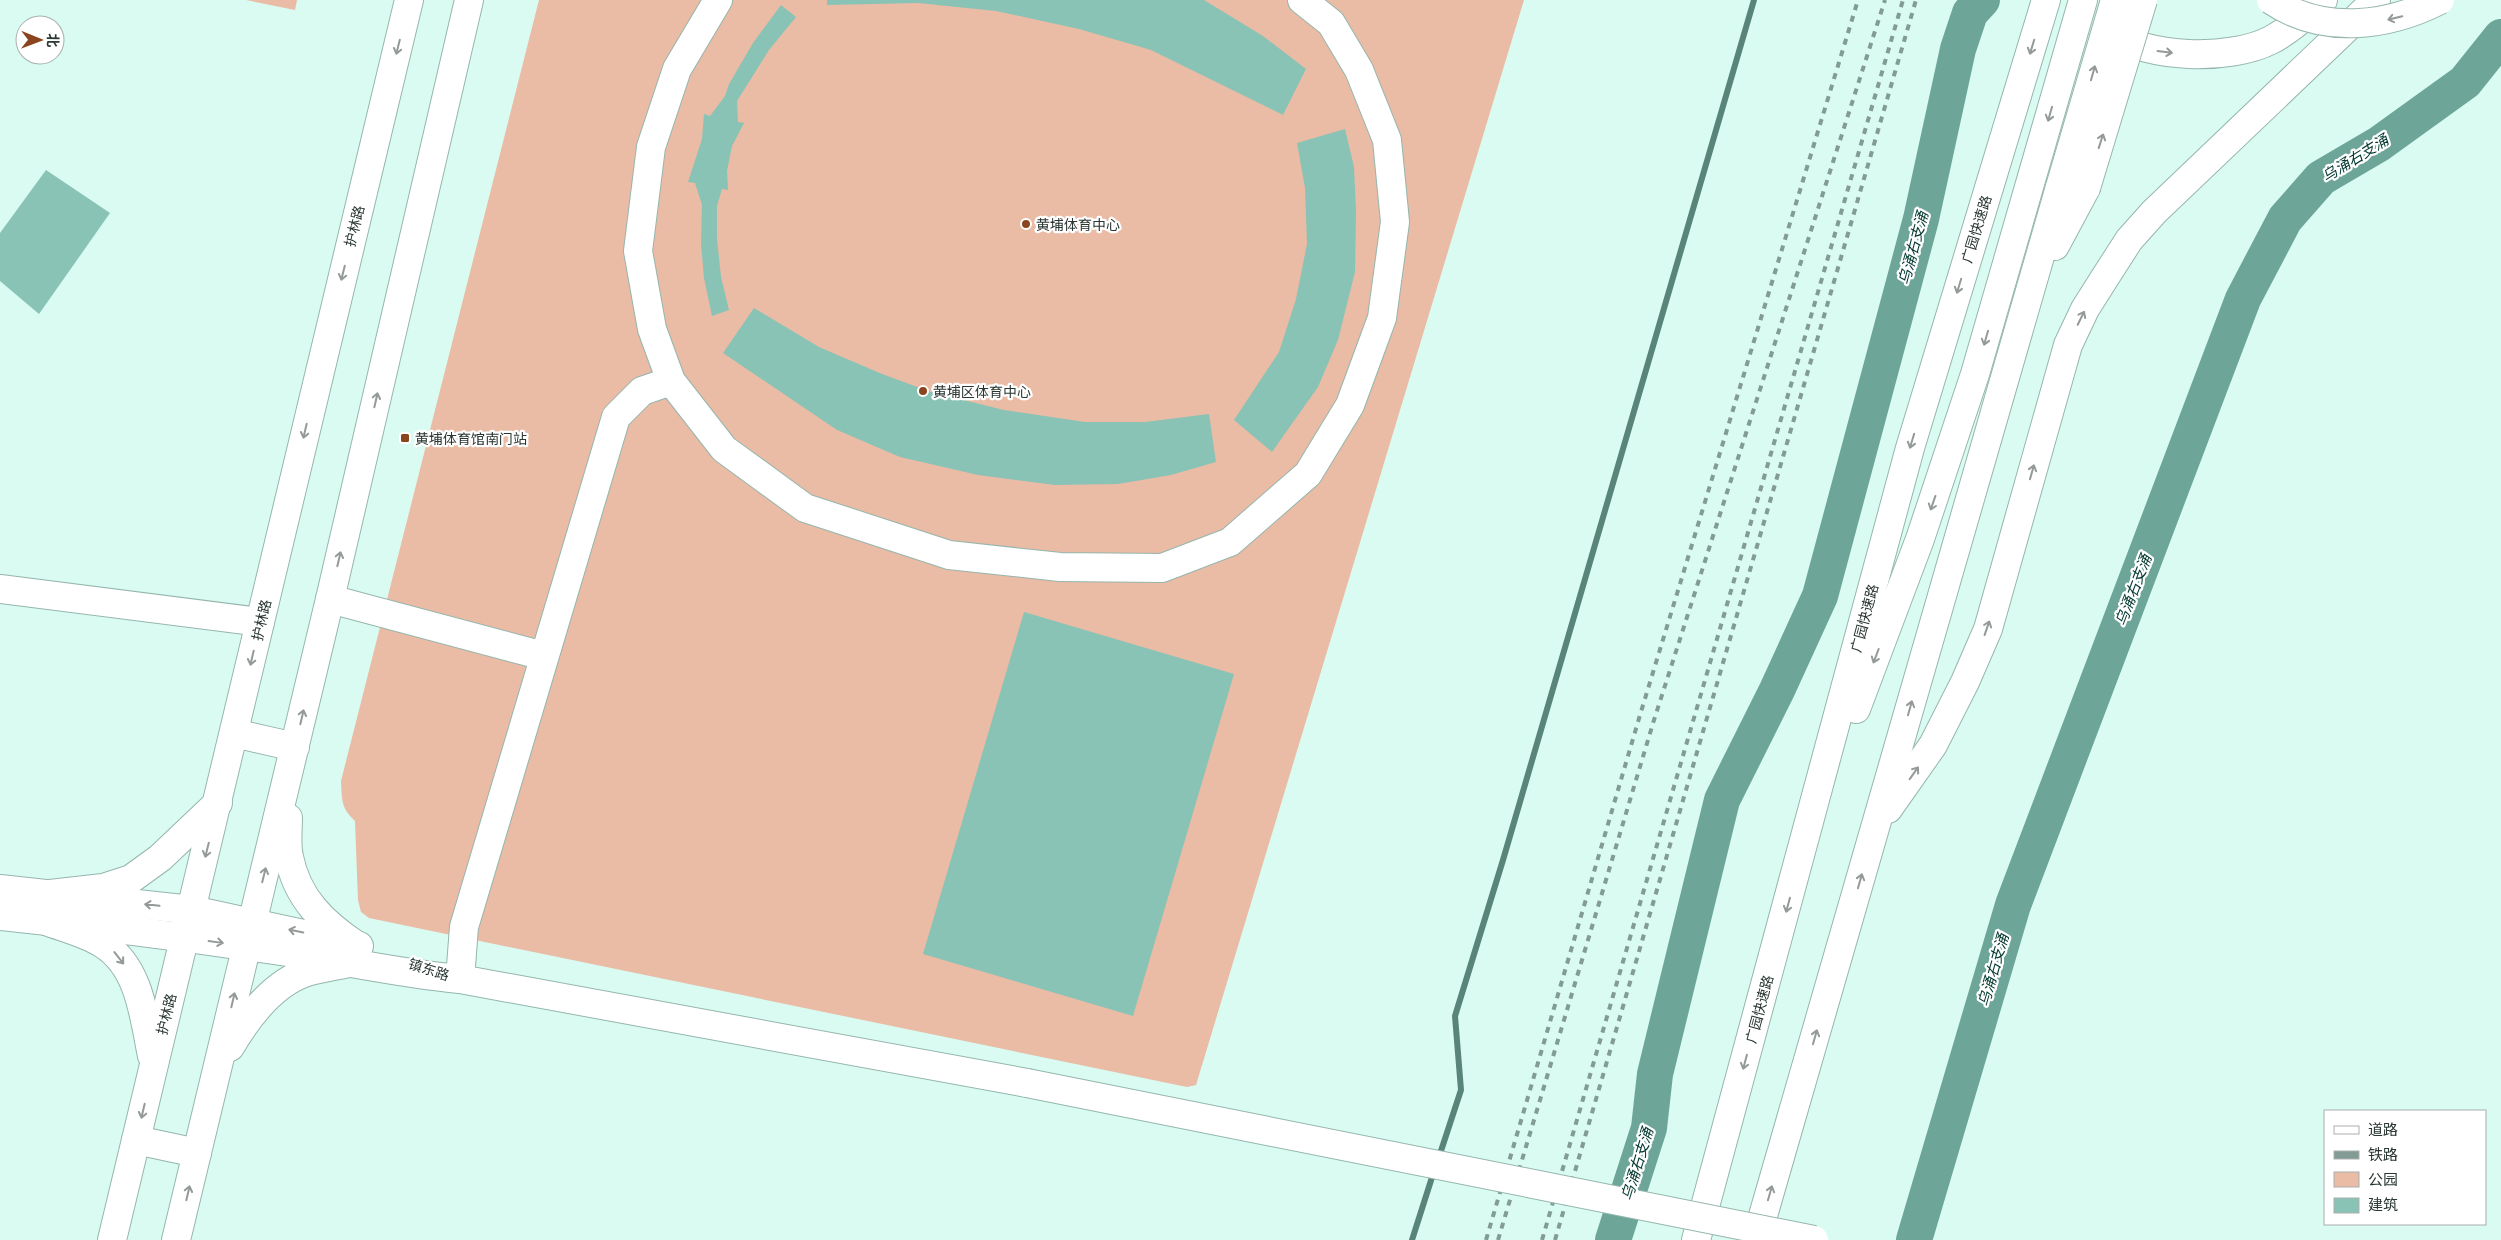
<svg xmlns="http://www.w3.org/2000/svg" width="2501" height="1240" viewBox="0 0 2501 1240" font-family="'Titillium Web','Noto Sans SC',sans-serif">
<style>
.green{fill:#eabba5}
.lines{fill:none;stroke-linecap:round;stroke-linejoin:round}
.stream{stroke:#59847a;stroke-width:6}
.river{stroke:#6da699;stroke-width:36}
.building{fill:#89c3b6}
.minor-casing{stroke:#95b6ad;stroke-width:30}
.major-casing{stroke:#95b6ad;stroke-width:30}
.highway-casing{stroke:#95b6ad;stroke-width:30}
.minor{stroke:#fff;stroke-width:28}
.major{stroke:#fff;stroke-width:28}
.highway{stroke:#fff;stroke-width:28}
.rail{stroke:#839b95;stroke-width:4;stroke-dasharray:6 6;stroke-linecap:butt}
.minor-bridge-casing{stroke:#95b6ad;stroke-width:30;stroke-linecap:butt}
.highway-bridge-casing{stroke:#95b6ad;stroke-width:30;stroke-linecap:butt}
.minor-bridge{stroke:#fff;stroke-width:28}
.highway-bridge{stroke:#fff;stroke-width:28}
.oneway{stroke:#949a98}
.poi-dot{fill:#8b451e;stroke:#fff;stroke-width:2}
.labels{text-anchor:middle;dominant-baseline:central;stroke-width:4.5;stroke-linejoin:round;paint-order:stroke}
.poi-label{font-size:14px;fill:#293632;stroke:#fff;text-anchor:start}
.street-label{font-size:14px;fill:#293632;stroke:#fff}
.water-label{font-size:15px;font-style:italic;fill:#00372e;stroke:#fff}
</style>
<rect width="100%" height="100%" fill="#d9fbf2"/>
<g class="green">
<polygon points="246,0 297,0 295,10"/>
<path d="M 539,0 L 1524,0 L 1196,1085 L 1187,1087 L 369,918 L 361,912 L 358,900 L 355,821 C 341,808 342,800 341,781 Z"/>
</g>
<g class="lines">
<g class="stream">
<polyline points="1438,1160 1461,1090 1455,1016 1503,860 1754,0"/>
<polyline points="1412,1240 1434,1171"/>
</g>
<g class="river">
<polyline points="1613,1240 1649,1128 1655,1074 1722,800 1777,690 1820,596 1921,219 1958,49 1970,13 1982,0"/>
<polyline points="1914,1240 2013,905 2243,299 2285,219 2321,178 2379,144 2465,82 2501,37"/>
</g>
</g>
<g class="building">
<polygon points="827,0 1204,0 1263,36 1306,69 1283,115 1151,50 1079,29 996,11 918,3 827,5"/>
<polygon points="781,5 796,17 769,50 737,101 738,122 744,123 732,146 727,171 728,190 722,189 717,206 717,239 721,277 729,310 712,316 704,278 701,244 702,205 695,183 688,182 702,139 704,114 710,116 725,96 729,84 753,43"/>
<polygon points="1345,129 1354,167 1356,211 1355,272 1338,340 1318,387 1272,452 1234,420 1279,352 1296,299 1307,244 1305,188 1297,143"/>
<polygon points="46,170 110,213 39,314 0,281 0,233"/>
<polygon points="754,308 819,347 882,374 931,392 1004,410 1085,422 1145,422 1209,414 1216,462 1171,475 1118,484 1055,485 978,475 900,457 837,430 723,353"/>
<polygon points="1024,612 1234,674 1133,1016 923,954"/>
</g>
<g class="lines">
<g class="minor-casing">
<g id="minor">
<polyline points="718,0 677,69 651,147 638,251 652,329 671,381 724,449 805,508 949,555 1060,567 1162,568 1230,542 1308,474 1350,405 1382,318 1395,222 1387,140 1359,70 1331,23 1302,0"/>
<polyline points="0,589 260,622"/>
<polyline points="330,599 544,656"/>
<polyline points="0,889 192,910 359,946"/>
<path d="M 0,916 C 96,926 192,938 287,952 C 345,961 402,974 460,979 L 1027,1083"/>
<polyline points="460,979 464,927 616,417 642,391 671,381"/>
</g>
</g>
<g class="major-casing">
<g id="major">
<polyline points="234,733 295,747"/>
<path d="M 288,818 C 288,830 286,845 289,857 C 297,898 323,923 356,945"/>
<polyline points="50,894 103,888 131,879 160,858 218,803"/>
<path d="M 46,921 C 64,928 86,933 103,944 C 140,967 144,1017 152,1056"/>
<path d="M 230,1047 C 247,1018 273,983 307,972 C 320,968 335,966 349,963"/>
<polyline points="136,1140 197,1153"/>
<polyline points="112,1240 409,0"/>
<polyline points="176,1240 330,599 469,0"/>
</g>
</g>
<g class="highway-casing">
<g id="highway">
<path d="M 2110,32 C 2147,59 2230,61 2271,40 C 2290,30 2308,14 2323,0"/>
<polyline points="2055,246 2086,188"/>
<polyline points="1856,709 1920,539 1975,374 2083,0"/>
<polyline points="1888,809 1933,745 1965,682 1988,629 2068,345 2085,309 2104,279 2129,240 2154,212 2376,0"/>
<polyline points="1696,1240 1910,448 2046,0"/>
<polyline points="1756,1240 2060,187"/>
</g>
</g>
<use href="#minor" class="minor"/>
<use href="#major" class="major"/>
<use href="#highway" class="highway"/>
<g class="rail">
<polyline points="1486,1240 1640,715 1858,0"/>
<polyline points="1498,1240 1654,720 1885,0"/>
<polyline points="1542,1240 1903,0"/>
<polyline points="1555,1240 1916,0"/>
</g>
<g class="minor-bridge-casing">
<polyline id="minor-bridge" points="1027,1083 1814,1240"/>
</g>
<g class="highway-bridge-casing">
<g id="highway-bridge">
<path d="M 2271,0 C 2323,35 2387,27 2440,0"/>
<polyline points="2060,187 2115,0"/>
<polyline points="2086,188 2143,0"/>
</g>
</g>
<use href="#minor-bridge" class="minor-bridge"/>
<use href="#highway-bridge" class="highway-bridge"/>
</g>
<defs><path id="oneway-shaft" d="M-6 0H5M1.5-3L5.5 0L1.5 3" fill="none" stroke-width="1.6" stroke-linecap="round" stroke-linejoin="round" transform="scale(1.25)"/></defs>
<g class="oneway">
<use href="#oneway-shaft" transform="translate(2395 18) rotate(166)"/>
<use href="#oneway-shaft" transform="translate(398 47) rotate(104)"/>
<use href="#oneway-shaft" transform="translate(2032 47) rotate(107)"/>
<use href="#oneway-shaft" transform="translate(2165 52) rotate(7)"/>
<use href="#oneway-shaft" transform="translate(2093 73) rotate(-74)"/>
<use href="#oneway-shaft" transform="translate(2050 114) rotate(106)"/>
<use href="#oneway-shaft" transform="translate(2101 141) rotate(-72)"/>
<use href="#oneway-shaft" transform="translate(343 273) rotate(104)"/>
<use href="#oneway-shaft" transform="translate(1959 286) rotate(107)"/>
<use href="#oneway-shaft" transform="translate(2081 318) rotate(-64)"/>
<use href="#oneway-shaft" transform="translate(1986 338) rotate(106)"/>
<use href="#oneway-shaft" transform="translate(376 400) rotate(-77)"/>
<use href="#oneway-shaft" transform="translate(305 431) rotate(103)"/>
<use href="#oneway-shaft" transform="translate(1912 441) rotate(107)"/>
<use href="#oneway-shaft" transform="translate(2032 472) rotate(-74)"/>
<use href="#oneway-shaft" transform="translate(1933 503) rotate(109)"/>
<use href="#oneway-shaft" transform="translate(339 559) rotate(-77)"/>
<use href="#oneway-shaft" transform="translate(1987 628) rotate(-71)"/>
<use href="#oneway-shaft" transform="translate(1876 656) rotate(111)"/>
<use href="#oneway-shaft" transform="translate(252 658) rotate(103)"/>
<use href="#oneway-shaft" transform="translate(1910 708) rotate(-74)"/>
<use href="#oneway-shaft" transform="translate(302 717) rotate(-77)"/>
<use href="#oneway-shaft" transform="translate(1914 773) rotate(-55)"/>
<use href="#oneway-shaft" transform="translate(207 850) rotate(104)"/>
<use href="#oneway-shaft" transform="translate(264 875) rotate(-76)"/>
<use href="#oneway-shaft" transform="translate(1860 881) rotate(-74)"/>
<use href="#oneway-shaft" transform="translate(152 905) rotate(-174)"/>
<use href="#oneway-shaft" transform="translate(1788 905) rotate(105)"/>
<use href="#oneway-shaft" transform="translate(296 931) rotate(-168)"/>
<use href="#oneway-shaft" transform="translate(216 942) rotate(8)"/>
<use href="#oneway-shaft" transform="translate(119 958) rotate(52)"/>
<use href="#oneway-shaft" transform="translate(233 1000) rotate(-77)"/>
<use href="#oneway-shaft" transform="translate(1815 1037) rotate(-74)"/>
<use href="#oneway-shaft" transform="translate(1745 1062) rotate(105)"/>
<use href="#oneway-shaft" transform="translate(143 1111) rotate(103)"/>
<use href="#oneway-shaft" transform="translate(188 1193) rotate(-77)"/>
<use href="#oneway-shaft" transform="translate(1770 1193) rotate(-74)"/>
</g>
<g class="poi-dot">
<circle cx="1026" cy="224" r="5"/>
<circle cx="923" cy="391" r="5"/>
<rect x="400" y="433" width="10" height="10" rx="2.5"/>
</g>
<g class="labels">
<g class="poi-label">
<text x="1036" y="224">黄埔体育中心</text>
<text x="933" y="391">黄埔区体育中心</text>
<text x="415" y="438">黄埔体育馆南门站</text>
</g>
<g class="street-label">
<text transform="translate(354 226) rotate(-76)">护林路</text>
<text transform="translate(1976 229) rotate(-73)">广园快速路</text>
<text transform="translate(1864 618) rotate(-75)">广园快速路</text>
<text transform="translate(261 620) rotate(-77)">护林路</text>
<text transform="translate(429 969) rotate(18)">镇东路</text>
<text transform="translate(1759 1009) rotate(-75)">广园快速路</text>
<text transform="translate(166 1014) rotate(-76)">护林路</text>
</g>
<g class="water-label">
<text transform="translate(2355 158) rotate(-32)">乌涌右支涌</text>
<text transform="translate(1913 248) rotate(-75)">乌涌右支涌</text>
<text transform="translate(2133 590) rotate(-69)">乌涌右支涌</text>
<text transform="translate(1993 970) rotate(-74)">乌涌右支涌</text>
<text transform="translate(1637 1164) rotate(-73)">乌涌右支涌</text>
</g>
</g>
<rect x="2324" y="1110" width="162" height="115" fill="#ffffff" stroke="#a9afad"/>
<rect x="2334" y="1126" width="25" height="8" fill="#ffffff" stroke="#a9afad"/>
<text x="2368" y="1135" font-size="15" fill="#293632">道路</text>
<rect x="2334" y="1151" width="25" height="8" fill="#839b95" stroke="#a9afad"/>
<text x="2368" y="1160" font-size="15" fill="#293632">铁路</text>
<rect x="2334" y="1172" width="25" height="15" fill="#eabba5" stroke="#a9afad"/>
<text x="2368" y="1185" font-size="15" fill="#293632">公园</text>
<rect x="2334" y="1198" width="25" height="15" fill="#89c3b6" stroke="#a9afad"/>
<text x="2368" y="1210" font-size="15" fill="#293632">建筑</text>
<g transform="translate(40 40) rotate(91)"><circle r="24" fill="#ffffff" stroke="#a9afad"/>
<path d="M0-4L9 19L0 12L-9 19Z" fill="#8b451e"/>
<text y="-8" font-size="14" font-weight="bold" text-anchor="middle" fill="#293632">北</text>
</g>
</svg>
